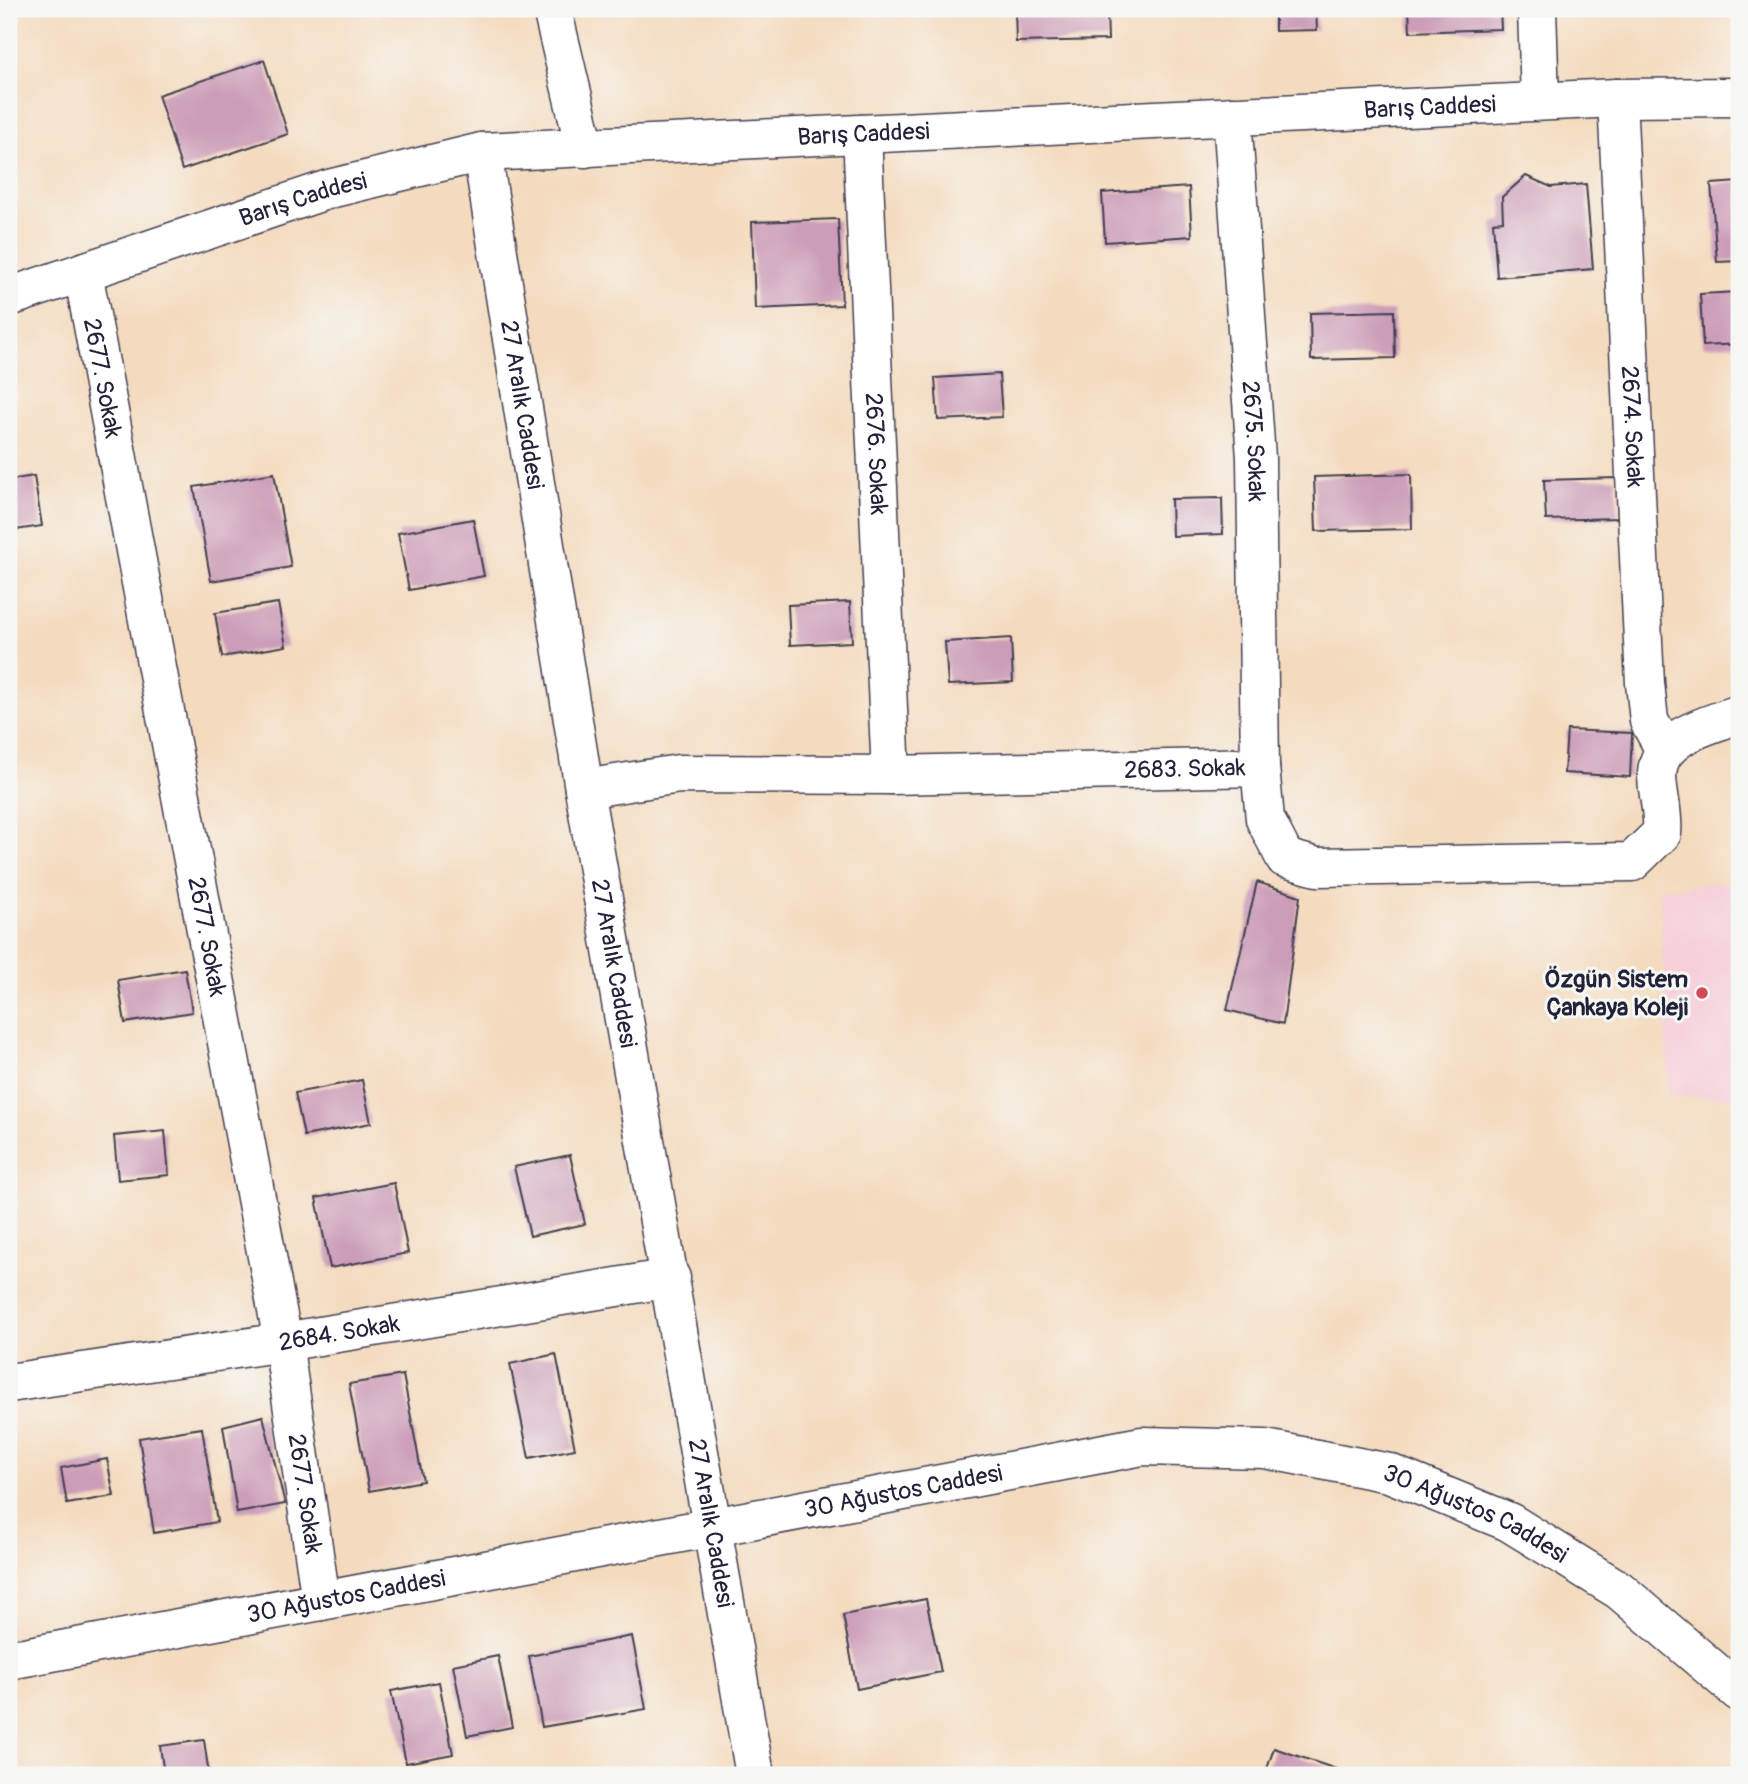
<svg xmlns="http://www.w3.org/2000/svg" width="1748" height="1784" viewBox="0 0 1748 1784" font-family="Pangolin,sans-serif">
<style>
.built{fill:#f6cfd9}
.building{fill:#cc9db8}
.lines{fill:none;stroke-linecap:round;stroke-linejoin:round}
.minor-casing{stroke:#423e4f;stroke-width:41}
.minor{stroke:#fff;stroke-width:38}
.poi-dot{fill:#d1495b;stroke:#f6f6f2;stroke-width:2.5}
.labels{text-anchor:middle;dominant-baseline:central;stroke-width:6;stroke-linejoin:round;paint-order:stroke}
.street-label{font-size:24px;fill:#22223b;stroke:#f6f6f2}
.poi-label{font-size:24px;font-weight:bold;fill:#22223b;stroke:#f6f6f2;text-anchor:end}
</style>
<rect width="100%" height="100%" fill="#f6f6f2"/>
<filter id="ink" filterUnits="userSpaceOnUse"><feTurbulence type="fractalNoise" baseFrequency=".0143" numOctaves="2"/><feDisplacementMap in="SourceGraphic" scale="14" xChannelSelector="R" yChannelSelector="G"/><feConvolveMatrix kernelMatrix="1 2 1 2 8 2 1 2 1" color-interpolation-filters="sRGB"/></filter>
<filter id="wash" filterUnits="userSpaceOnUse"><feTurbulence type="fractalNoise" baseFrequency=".00686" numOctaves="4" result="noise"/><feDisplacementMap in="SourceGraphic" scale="28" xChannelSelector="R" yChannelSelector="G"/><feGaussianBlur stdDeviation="1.57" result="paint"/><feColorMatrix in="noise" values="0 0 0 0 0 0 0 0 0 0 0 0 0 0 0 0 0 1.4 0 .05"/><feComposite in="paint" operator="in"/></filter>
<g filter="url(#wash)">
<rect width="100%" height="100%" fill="#f4dbbf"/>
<polygon class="built" points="1739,880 1739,1098 1668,1096 1660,889"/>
<g id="blocks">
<g class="building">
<polygon points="1015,9 1107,9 1108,40 1016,42"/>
<polygon points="1275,9 1316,9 1317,30 1275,31"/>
<polygon points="1409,9 1500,9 1501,29 1410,32"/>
<polygon points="264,60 288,134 182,170 158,95"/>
<polygon points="1526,176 1551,187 1586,184 1593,269 1497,277 1493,222 1503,221 1502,197"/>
<polygon points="1739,182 1739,261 1717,262 1711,184"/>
<polygon points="1189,187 1192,236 1105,242 1102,193"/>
<polygon points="838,219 842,305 755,309 752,222"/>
<polygon points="1739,292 1739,344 1703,346 1700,294"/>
<polygon points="1394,311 1395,358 1311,360 1310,313"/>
<polygon points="999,374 1002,417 938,420 935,378"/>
<polygon points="274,473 291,567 211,581 194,487"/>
<polygon points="1411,474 1412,529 1316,531 1314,477"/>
<polygon points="34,476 42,526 9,531 9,480"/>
<polygon points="1616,478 1618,518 1546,520 1544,480"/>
<polygon points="1222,498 1223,534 1172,536 1171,499"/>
<polygon points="473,519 484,576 409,590 398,533"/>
<polygon points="850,602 852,642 790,645 788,605"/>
<polygon points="278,603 286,646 222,657 215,613"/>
<polygon points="1011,638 1013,682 948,685 945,642"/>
<polygon points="1567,730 1632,733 1630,777 1564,773"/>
<polygon points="1257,882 1300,896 1283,1024 1227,1010"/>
<polygon points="185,969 192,1012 125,1023 118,980"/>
<polygon points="362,1080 371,1123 304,1136 295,1093"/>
<polygon points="165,1131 169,1175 118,1180 114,1136"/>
<polygon points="570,1155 585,1224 530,1236 514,1167"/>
<polygon points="394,1183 408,1253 330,1268 316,1198"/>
<polygon points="556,1354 575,1449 529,1458 510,1364"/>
<polygon points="403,1375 423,1481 369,1491 349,1384"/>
<polygon points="263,1416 285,1504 237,1513 223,1426"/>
<polygon points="202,1428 217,1522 154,1533 139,1438"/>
<polygon points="107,1459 114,1496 67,1504 61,1468"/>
<polygon points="926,1599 941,1672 857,1689 843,1615"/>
<polygon points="632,1636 646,1709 542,1727 529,1656"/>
<polygon points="498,1656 512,1727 467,1736 453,1665"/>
<polygon points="439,1682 453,1754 406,1763 391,1691"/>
<polygon points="204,1740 209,1775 164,1775 160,1746"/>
<polygon points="1274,1748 1342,1771 1341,1775 1265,1775"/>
</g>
</g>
</g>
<g filter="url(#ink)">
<use href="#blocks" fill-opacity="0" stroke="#423e4f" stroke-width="2"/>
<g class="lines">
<g class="minor-casing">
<g id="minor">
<polyline points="552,9 585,148"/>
<polyline points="1537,9 1540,101"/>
<path id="s1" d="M 1617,98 L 1645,683 L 1649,721 L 1665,750"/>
<path id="s2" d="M 1232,116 L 1256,458 L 1260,767 L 1265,819 L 1285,858 L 1317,867 L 1632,862 L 1662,833 C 1664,812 1657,794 1657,774 C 1658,735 1711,725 1739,714"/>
<path id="s3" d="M 862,134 L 891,775"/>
<path id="s4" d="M 482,152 L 584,789 L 755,1775"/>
<path id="s5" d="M 83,272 L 283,1342 L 321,1601"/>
<path id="s6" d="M 9,297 L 329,189 L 482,152 L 1617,98 L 1739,97"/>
<path id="s7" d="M 584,789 L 679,774 L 891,775 L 1260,767"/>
<path id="s8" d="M 9,1383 L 283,1342 L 671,1278"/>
<path id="s9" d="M 9,1660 L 1142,1446 L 1265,1449 L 1389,1473 L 1509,1522 L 1619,1590 L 1739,1692"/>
</g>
</g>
<use href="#minor" class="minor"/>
</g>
</g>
<circle class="poi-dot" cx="1702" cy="993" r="7"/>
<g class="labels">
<g class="street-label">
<text stroke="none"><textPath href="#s6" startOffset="1444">Barış Caddesi</textPath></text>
<text stroke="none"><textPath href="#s6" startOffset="877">Barış Caddesi</textPath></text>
<text stroke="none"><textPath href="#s6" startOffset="310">Barış Caddesi</textPath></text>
<text stroke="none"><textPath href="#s5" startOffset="108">2677. Sokak</textPath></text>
<text stroke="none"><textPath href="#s4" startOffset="256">27 Aralık Caddesi</textPath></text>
<text stroke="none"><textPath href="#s1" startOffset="329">2674. Sokak</textPath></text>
<text stroke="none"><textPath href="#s2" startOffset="326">2675. Sokak</textPath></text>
<text stroke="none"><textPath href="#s3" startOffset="320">2676. Sokak</textPath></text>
<text stroke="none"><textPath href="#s7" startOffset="602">2683. Sokak</textPath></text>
<text stroke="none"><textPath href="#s5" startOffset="676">2677. Sokak</textPath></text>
<text stroke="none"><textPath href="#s4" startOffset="822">27 Aralık Caddesi</textPath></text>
<text stroke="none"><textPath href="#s8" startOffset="334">2684. Sokak</textPath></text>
<text stroke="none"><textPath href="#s9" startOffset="910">30 Ağustos Caddesi</textPath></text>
<text stroke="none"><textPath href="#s5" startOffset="1242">2677. Sokak</textPath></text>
<text stroke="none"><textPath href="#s9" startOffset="1498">30 Ağustos Caddesi</textPath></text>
<text stroke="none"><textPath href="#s4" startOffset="1390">27 Aralık Caddesi</textPath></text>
<text stroke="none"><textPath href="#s9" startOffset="343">30 Ağustos Caddesi</textPath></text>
</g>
<g class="poi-label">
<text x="1688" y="979">Özgün Sistem<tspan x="1688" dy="28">Çankaya Koleji</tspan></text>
</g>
</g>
<rect width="1748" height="1784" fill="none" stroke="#f6f6f2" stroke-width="35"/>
</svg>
